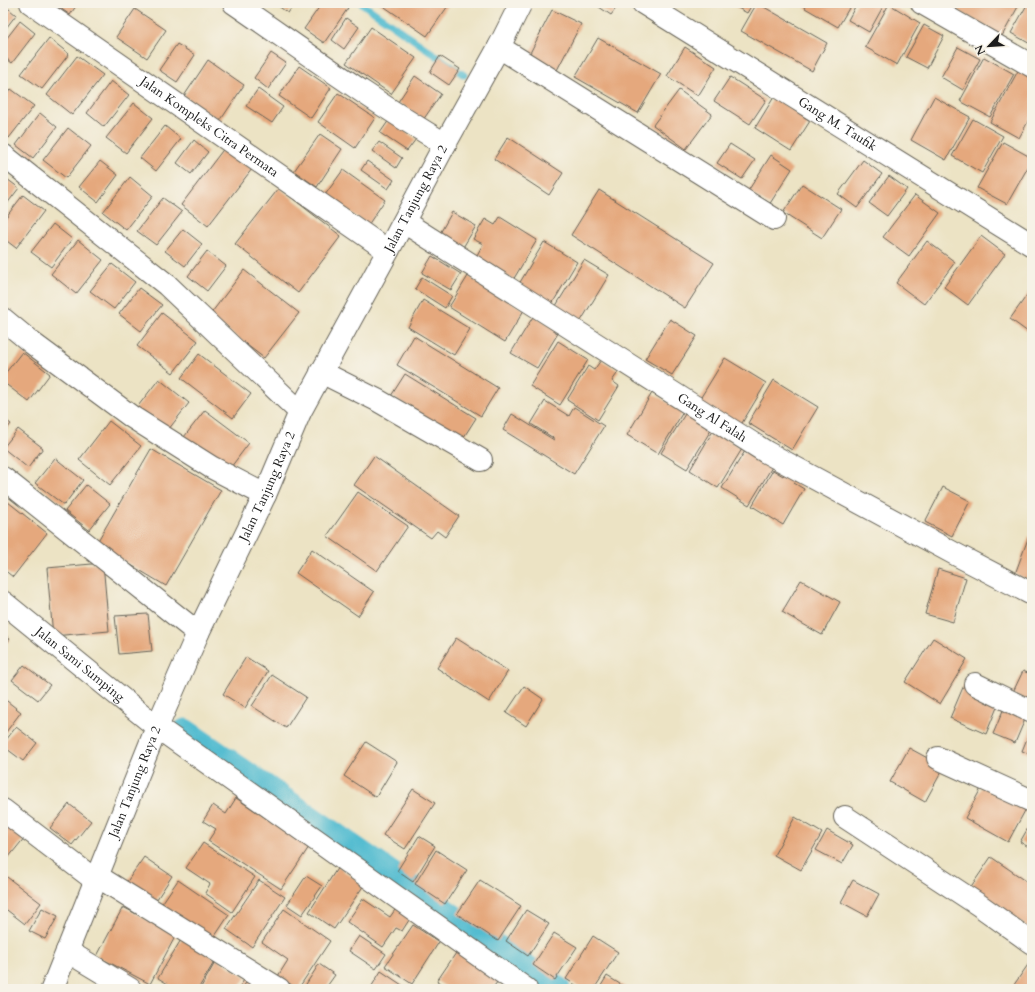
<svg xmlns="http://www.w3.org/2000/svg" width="1035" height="992" viewBox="0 0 1035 992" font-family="Cardo,serif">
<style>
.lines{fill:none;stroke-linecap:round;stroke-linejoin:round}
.stream{stroke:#53bcd0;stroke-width:7}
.canal{stroke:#53bcd0;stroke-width:25}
.building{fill:#e5a87d}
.minor-casing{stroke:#656257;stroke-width:24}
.minor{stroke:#fff;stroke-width:22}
.labels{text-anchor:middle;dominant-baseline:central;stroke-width:3.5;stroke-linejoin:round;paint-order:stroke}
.street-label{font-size:13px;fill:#1c1c1c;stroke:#f7f3e8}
</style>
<rect width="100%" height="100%" fill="#f7f3e8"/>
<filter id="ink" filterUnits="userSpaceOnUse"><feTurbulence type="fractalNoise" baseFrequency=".025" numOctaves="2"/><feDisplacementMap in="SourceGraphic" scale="8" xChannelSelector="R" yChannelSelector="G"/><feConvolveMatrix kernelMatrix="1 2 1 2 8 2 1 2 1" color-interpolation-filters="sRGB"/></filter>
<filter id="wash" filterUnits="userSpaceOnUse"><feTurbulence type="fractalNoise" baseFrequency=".012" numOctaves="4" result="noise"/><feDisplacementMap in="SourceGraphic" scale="16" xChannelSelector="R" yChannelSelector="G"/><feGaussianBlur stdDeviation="0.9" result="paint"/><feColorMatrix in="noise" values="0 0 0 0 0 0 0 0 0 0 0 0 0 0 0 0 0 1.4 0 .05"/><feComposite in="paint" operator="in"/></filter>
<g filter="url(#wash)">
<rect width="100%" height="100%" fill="#ece3c4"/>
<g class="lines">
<polyline class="stream" points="361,3 464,75"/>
<polyline class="canal" points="185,731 558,989"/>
</g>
<g id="blocks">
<g class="building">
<polygon points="53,3 78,3 70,15"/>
<polygon points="274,3 295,3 288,13"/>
<polygon points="322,3 340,3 348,8 324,43 304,29"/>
<polygon points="379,3 450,3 427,36"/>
<polygon points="593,3 620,3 611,15"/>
<polygon points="729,3 753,3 747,13"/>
<polygon points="757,3 827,43 812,71 741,31"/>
<polygon points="808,3 852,3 838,27 805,8"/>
<polygon points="857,3 885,3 869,32 848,20"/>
<polygon points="960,3 1020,3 1002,36 956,10"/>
<polygon points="1028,3 1032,3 1032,45 1011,33"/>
<polygon points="3,4 16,15 3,32"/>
<polygon points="889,4 920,23 897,65 865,47"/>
<polygon points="135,9 166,30 147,58 116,37"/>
<polygon points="552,10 581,24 556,72 528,57"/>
<polygon points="346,18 359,27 344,49 332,40"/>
<polygon points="20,21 35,33 12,63 3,56 3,43"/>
<polygon points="924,25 944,36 927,68 906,57"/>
<polygon points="371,27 416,58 391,94 346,63"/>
<polygon points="49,38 69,54 42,89 21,74"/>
<polygon points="598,38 661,74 638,113 575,77"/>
<polygon points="177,44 195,55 177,82 159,70"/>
<polygon points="685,47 716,67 698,96 667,76"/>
<polygon points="958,47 980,59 963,90 941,77"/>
<polygon points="271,53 286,63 268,89 254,78"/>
<polygon points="77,56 103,75 72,115 47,95"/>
<polygon points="440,56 460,69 449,85 430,72"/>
<polygon points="984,57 1014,74 990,117 960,101"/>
<polygon points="208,60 244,85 220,121 184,96"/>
<polygon points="299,66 331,88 311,118 279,96"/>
<polygon points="1019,69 1032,77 1032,114 1019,138 990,122"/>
<polygon points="415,76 441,94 423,120 398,102"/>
<polygon points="730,77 766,100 750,124 714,101"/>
<polygon points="111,81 129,95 104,127 87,113"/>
<polygon points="11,89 34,106 9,138 3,133 3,99"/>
<polygon points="258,89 283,107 272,123 246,106"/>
<polygon points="679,90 712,114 686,149 653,125"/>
<polygon points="338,93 375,118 355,148 318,122"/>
<polygon points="774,97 810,121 791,151 755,128"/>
<polygon points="934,97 970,117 946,160 911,140"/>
<polygon points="134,103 153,118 126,153 106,138"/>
<polygon points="40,113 57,127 33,158 16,145"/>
<polygon points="973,119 1003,136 982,173 952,156"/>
<polygon points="389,120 416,139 407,151 380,133"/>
<polygon points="165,126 181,139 156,171 140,158"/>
<polygon points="68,128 91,146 66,178 43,160"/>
<polygon points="320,134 342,149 317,187 294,171"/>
<polygon points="508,137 563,173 549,195 494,159"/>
<polygon points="194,140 208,152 191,174 177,163"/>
<polygon points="379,142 402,158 396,168 372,151"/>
<polygon points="1003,142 1032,158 1032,160 1007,204 977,188"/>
<polygon points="730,144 755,160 742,179 717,163"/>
<polygon points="225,147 252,169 208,226 181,205"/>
<polygon points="771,155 792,169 769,205 748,191"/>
<polygon points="863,160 882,174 857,208 838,194"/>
<polygon points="100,161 118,175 98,202 79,187"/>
<polygon points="367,161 394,180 388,189 361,170"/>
<polygon points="343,170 385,200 368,225 325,195"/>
<polygon points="3,176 19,188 3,209"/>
<polygon points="889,176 907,189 887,216 869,203"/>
<polygon points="130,177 153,196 126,230 103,212"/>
<polygon points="802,184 841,209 822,238 783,213"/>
<polygon points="279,188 341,236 298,293 235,244"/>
<polygon points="599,190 714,263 685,308 571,235"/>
<polygon points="23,195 44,211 16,248 3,238 3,221"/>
<polygon points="915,195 940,213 909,256 883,237"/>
<polygon points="163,198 182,212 156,245 137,231"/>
<polygon points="452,212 476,226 462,249 439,235"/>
<polygon points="500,217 537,240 513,280 476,257 483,244 473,239 485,219 495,225"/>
<polygon points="53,224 72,239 51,267 31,252"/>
<polygon points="183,229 202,244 185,266 165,251"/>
<polygon points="981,236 1005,254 968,305 944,287"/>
<polygon points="78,240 103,260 76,294 51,274"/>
<polygon points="927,241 955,262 924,304 896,283"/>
<polygon points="544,242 577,262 552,304 519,284"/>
<polygon points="207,251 226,266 207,291 188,276"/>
<polygon points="432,256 461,274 451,290 422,273"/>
<polygon points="584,260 609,275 579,324 554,309"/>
<polygon points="112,264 135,282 114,309 90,291"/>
<polygon points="244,270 299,313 264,358 209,316"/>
<polygon points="468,276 524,310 505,342 449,307"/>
<polygon points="422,277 452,296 445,308 415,289"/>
<polygon points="139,288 162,305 141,331 119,314"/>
<polygon points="1032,288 1032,335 1010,319"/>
<polygon points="423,300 470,329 454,355 408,327"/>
<polygon points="162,313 198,341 173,373 137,346"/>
<polygon points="534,315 560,330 537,368 511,353"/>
<polygon points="670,319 697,336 672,375 645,359"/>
<polygon points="414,336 498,388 481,416 397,365"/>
<polygon points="558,341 588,360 560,405 530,386"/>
<polygon points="22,352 50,374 29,402 3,382 3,376"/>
<polygon points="199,354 251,394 233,418 181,378"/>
<polygon points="725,358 766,383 739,428 698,402"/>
<polygon points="601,360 619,371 612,381 619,386 598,420 567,400 588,366 594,370"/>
<polygon points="405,374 476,418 462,440 391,396"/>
<polygon points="159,379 189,403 165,434 135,410"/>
<polygon points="774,380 818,407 792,450 748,423"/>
<polygon points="652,393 683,412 658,454 627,435"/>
<polygon points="545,401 569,416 574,407 604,426 574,474 503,430 512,414 554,440 555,439 531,424"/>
<polygon points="205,410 249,443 228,471 184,437"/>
<polygon points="685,414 711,430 687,469 661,453"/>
<polygon points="3,418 11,424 3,434"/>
<polygon points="109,421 141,446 110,485 79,460"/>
<polygon points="18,429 43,448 28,468 3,448"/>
<polygon points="713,431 742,449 718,488 690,470"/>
<polygon points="151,449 221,490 166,586 96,544"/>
<polygon points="745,451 772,467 749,505 722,488"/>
<polygon points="374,456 459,516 445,537 437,531 431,538 354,485"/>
<polygon points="55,458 83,480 64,505 35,483"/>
<polygon points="773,470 783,476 787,470 799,477 794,483 804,489 783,525 752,506"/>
<polygon points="86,485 110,504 89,530 65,511"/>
<polygon points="943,487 970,501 952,536 925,522"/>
<polygon points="358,492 408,526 377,571 327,536"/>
<polygon points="3,498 47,533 13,577 3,569"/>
<polygon points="1029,536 1032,537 1032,581 1015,574"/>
<polygon points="312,549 374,592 358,616 296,573"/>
<polygon points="103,563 109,631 53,636 47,568"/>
<polygon points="938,569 966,578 953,622 925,614"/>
<polygon points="801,580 840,602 822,635 782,612"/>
<polygon points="148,614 152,651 119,654 115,616"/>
<polygon points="3,633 10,639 3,647"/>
<polygon points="456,638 508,671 489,702 437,668"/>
<polygon points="933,638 967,659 940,704 905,682"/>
<polygon points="246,657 268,671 245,708 223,694"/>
<polygon points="24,665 50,685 38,700 12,680"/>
<polygon points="1032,670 1032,703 1012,694 1023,671 1030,674"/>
<polygon points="272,675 306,697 286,728 252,706"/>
<polygon points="964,685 1000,700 986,734 950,718"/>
<polygon points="524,686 543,699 526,726 506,713"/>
<polygon points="3,698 21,712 3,736"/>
<polygon points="1004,708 1026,717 1015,743 993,734"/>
<polygon points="1032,726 1032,755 1022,751"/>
<polygon points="16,727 37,743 23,761 3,746 3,744"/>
<polygon points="366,742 397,762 376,797 344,776"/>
<polygon points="909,748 944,767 925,802 890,782"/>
<polygon points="984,783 1027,807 1008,842 965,818"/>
<polygon points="413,789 435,803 405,849 383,835"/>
<polygon points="236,798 309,847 281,889 208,841 216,829 203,821 213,805 226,814"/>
<polygon points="69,804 91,821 72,845 50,828"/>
<polygon points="795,817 822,833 801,870 774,855"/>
<polygon points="3,820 25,837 4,863 3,862"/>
<polygon points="1032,821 1032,849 1020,842"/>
<polygon points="827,830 853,845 842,864 816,850"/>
<polygon points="419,836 435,846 413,882 397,871"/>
<polygon points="203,843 255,877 232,912 205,893 210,884 186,868"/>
<polygon points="436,850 467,870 445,904 415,884"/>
<polygon points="144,857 172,876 155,902 126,883"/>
<polygon points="991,857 1032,885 1032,920 1027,927 970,888"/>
<polygon points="338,867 364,885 334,929 309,912"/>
<polygon points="3,874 41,903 25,924 3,907"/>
<polygon points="306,876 322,886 302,915 287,905"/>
<polygon points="178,880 229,915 213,939 161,905"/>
<polygon points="259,880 285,897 252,947 226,929"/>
<polygon points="480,880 521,906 498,941 457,914"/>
<polygon points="853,880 879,894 867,916 841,902"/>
<polygon points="363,899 390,917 397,907 411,917 402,931 396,928 383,947 347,922"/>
<polygon points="123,907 176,935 150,984 97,956"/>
<polygon points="42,908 58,916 45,939 29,931"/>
<polygon points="284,909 330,941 298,989 278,976 288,960 262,942"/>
<polygon points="526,910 549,924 528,956 506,941"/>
<polygon points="413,925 439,942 412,984 385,966"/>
<polygon points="554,933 577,947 555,980 533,965"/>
<polygon points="359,936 386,954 376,969 349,951"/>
<polygon points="593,936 618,952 594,989 582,989 566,979"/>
<polygon points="182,938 216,959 198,989 176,989 158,978"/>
<polygon points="458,950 500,978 492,989 449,989 437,981"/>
<polygon points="217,959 246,977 238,989 200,989"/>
<polygon points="1032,959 1032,989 1011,989"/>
<polygon points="319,964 335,975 325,989 303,989"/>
<polygon points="381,971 408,989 370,989"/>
<polygon points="250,976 270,989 242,989"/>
<polygon points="607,976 628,989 599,989"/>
</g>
</g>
</g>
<g filter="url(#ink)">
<use href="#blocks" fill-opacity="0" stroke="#656257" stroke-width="1"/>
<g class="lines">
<g class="minor-casing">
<g id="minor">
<path id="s1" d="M 31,3 L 388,251"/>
<path d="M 234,3 C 304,51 372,101 445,144"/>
<path id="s2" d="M 643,3 L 1032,245"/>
<polyline points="922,3 1032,66"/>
<polyline points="499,47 774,219"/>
<polyline points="3,155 167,285 300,412"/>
<path id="s3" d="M 404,222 L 766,452 L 957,555 L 1032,594"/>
<polyline points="3,319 32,343 132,417 211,467 265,495"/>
<polyline points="321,372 377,400 481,460"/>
<polyline points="3,478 198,633"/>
<path id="s4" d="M 3,602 L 157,727 L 526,989"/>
<polyline points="975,684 1032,712"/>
<polyline points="938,758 1032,801"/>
<polyline points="3,810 95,880"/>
<polyline points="845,817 979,905 1032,943"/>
<polyline points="97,876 279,989"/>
<polyline points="67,951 130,989"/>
<path id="s5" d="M 52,989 L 157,727 L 198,633 L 265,495 L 300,412 L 388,251 L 445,144 L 499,47 L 521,3"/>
</g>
</g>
<use href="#minor" class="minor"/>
</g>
</g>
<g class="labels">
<g class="street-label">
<text stroke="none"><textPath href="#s2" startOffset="229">Gang M. Taufik</textPath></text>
<text stroke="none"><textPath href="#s1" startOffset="217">Jalan Kompleks Citra Permata</textPath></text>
<text stroke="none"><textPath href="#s5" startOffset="871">Jalan Tanjung Raya 2</textPath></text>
<text stroke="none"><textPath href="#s3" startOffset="365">Gang Al Falah</textPath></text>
<text stroke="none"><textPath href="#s5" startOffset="547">Jalan Tanjung Raya 2</textPath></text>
<text stroke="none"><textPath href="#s4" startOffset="99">Jalan Sami Sumping</textPath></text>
<text stroke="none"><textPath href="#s5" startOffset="223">Jalan Tanjung Raya 2</textPath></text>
</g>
</g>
<rect width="1035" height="992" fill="none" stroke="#f7f3e8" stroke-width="16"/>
<g transform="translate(989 46) rotate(245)" stroke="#f7f3e8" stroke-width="3" paint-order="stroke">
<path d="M0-3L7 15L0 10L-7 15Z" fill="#1c1c1c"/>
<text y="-6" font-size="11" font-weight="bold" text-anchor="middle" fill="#1c1c1c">N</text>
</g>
</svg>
